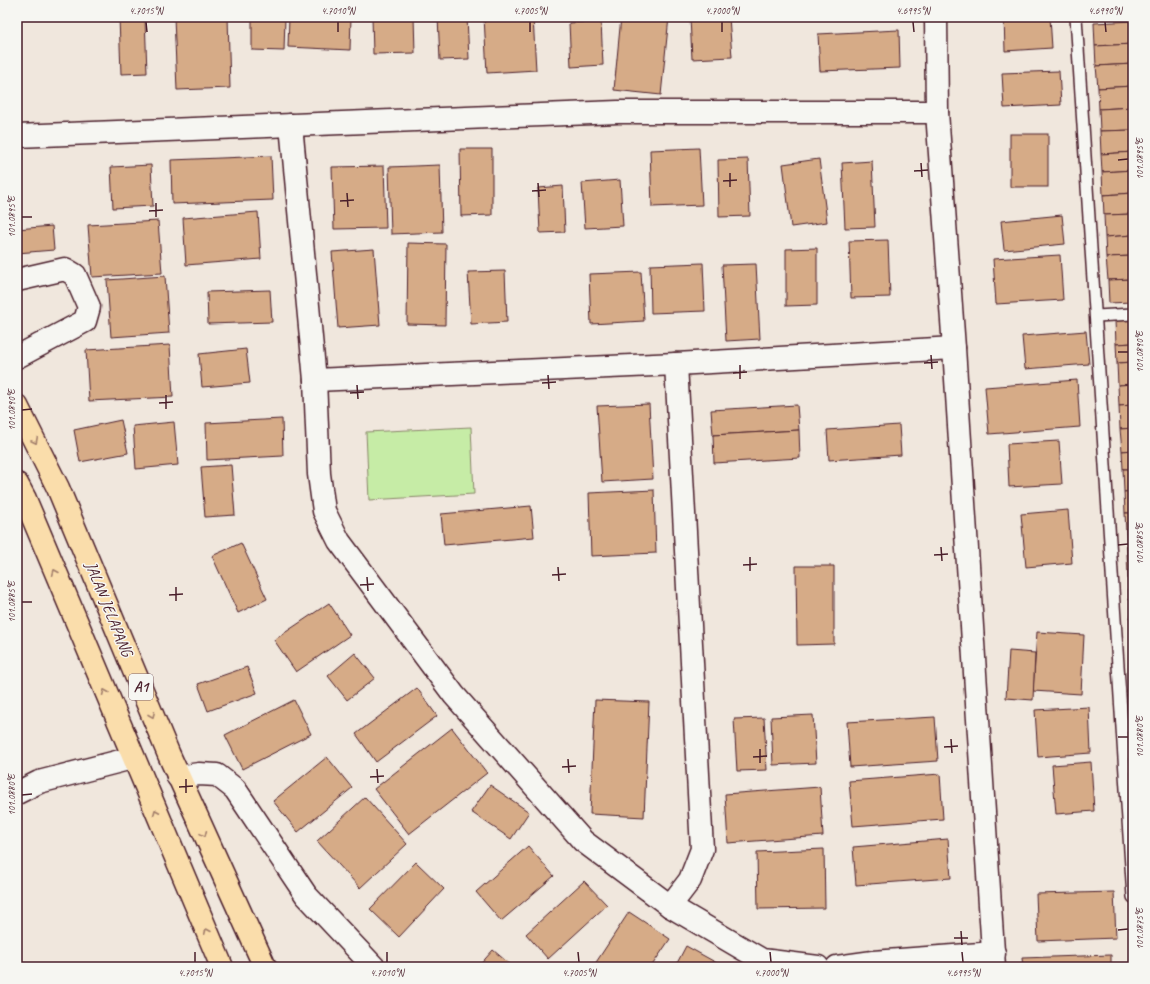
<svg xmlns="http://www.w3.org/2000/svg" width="1150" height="984" viewBox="0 0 1150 984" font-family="Caveat,sans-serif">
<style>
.green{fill:#c6eca6;stroke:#888668}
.building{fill:#d6ab87;stroke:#4a1f2b}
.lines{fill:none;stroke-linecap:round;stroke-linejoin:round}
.lane-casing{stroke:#4a1f2b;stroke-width:14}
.street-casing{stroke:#4a1f2b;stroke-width:25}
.primary-casing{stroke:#4a1f2b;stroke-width:25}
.lane{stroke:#f6f6f2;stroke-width:11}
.street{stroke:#f6f6f2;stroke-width:22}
.primary{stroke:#faddab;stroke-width:22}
.oneway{stroke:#a27e6b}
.ticks{fill:none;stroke:#4a1f2b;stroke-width:1.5}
.labels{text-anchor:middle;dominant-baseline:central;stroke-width:3;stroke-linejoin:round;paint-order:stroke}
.shield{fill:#f6f6f2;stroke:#7e6067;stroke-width:1}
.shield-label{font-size:15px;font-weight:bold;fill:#4a1f2b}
.street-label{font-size:16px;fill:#4a1f2b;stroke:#f6f6f2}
.neatline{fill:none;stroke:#4a1f2b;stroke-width:1.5}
.ticks-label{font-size:10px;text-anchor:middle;fill:#4a1f2b}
</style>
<rect width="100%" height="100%" fill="#f0e7dd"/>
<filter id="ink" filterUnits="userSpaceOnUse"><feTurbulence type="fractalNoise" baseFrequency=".025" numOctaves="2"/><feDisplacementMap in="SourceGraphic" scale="8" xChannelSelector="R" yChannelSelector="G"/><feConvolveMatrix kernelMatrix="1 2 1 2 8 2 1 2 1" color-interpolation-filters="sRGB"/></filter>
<g filter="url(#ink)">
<polygon class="green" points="471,427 474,494 369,500 366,432"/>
<g class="building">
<polygon points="119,17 145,17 147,73 121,74"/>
<polygon points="174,17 228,17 230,88 177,90"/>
<polygon points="252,17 285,17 284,51 252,50"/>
<polygon points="289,17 351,17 350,50 288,47"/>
<polygon points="372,17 414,17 415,53 373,54"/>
<polygon points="438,17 467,17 469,59 440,60"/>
<polygon points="484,17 533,17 536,70 487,73"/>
<polygon points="621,17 669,17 661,95 614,90"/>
<polygon points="690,17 729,17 732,57 692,59"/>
<polygon points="1004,17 1050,17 1052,48 1005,51"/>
<polygon points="601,21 603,65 571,67 569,23"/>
<polygon points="1133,21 1133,44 1095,46 1094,23"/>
<polygon points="899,30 900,68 820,71 818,34"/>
<polygon points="1133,44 1133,64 1096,66 1095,46"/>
<polygon points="1133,64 1133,86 1098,88 1096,66"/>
<polygon points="1059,71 1061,105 1004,108 1002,73"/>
<polygon points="1133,86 1133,107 1099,109 1098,88"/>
<polygon points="1133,107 1133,130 1100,131 1099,109"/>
<polygon points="1133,130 1133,152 1101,154 1100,131"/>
<rect x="1010" y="134" width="38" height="53"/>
<polygon points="699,148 702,205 652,207 650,150"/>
<polygon points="460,149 492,149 492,215 461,216"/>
<polygon points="1133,152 1133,170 1102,172 1101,154"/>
<polygon points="271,156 273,200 172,204 171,160"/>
<polygon points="748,159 750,216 719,217 718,160"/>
<polygon points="819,159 827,222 791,227 783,164"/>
<polygon points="872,161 875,227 845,228 842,163"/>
<polygon points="151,165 153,206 113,208 111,167"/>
<polygon points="440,165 442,232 391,234 389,167"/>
<polygon points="384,166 386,228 334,229 332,167"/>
<polygon points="1133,170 1133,193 1103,195 1102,172"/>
<polygon points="620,180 623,226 585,228 582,183"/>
<polygon points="563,186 565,232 540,233 538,188"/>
<polygon points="1133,193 1133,214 1104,215 1103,195"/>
<polygon points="258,212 261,259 186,265 183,218"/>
<polygon points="1133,214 1133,235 1105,237 1104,215"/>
<polygon points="1062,215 1065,244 1004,250 1001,221"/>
<polygon points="158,221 162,273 92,277 88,225"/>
<polygon points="52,226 54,250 17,253 17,229"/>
<polygon points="1133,235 1133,256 1106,257 1105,237"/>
<polygon points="888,240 890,297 851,298 849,241"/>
<polygon points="408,243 446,244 445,325 407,324"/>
<polygon points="817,248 817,305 786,306 786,249"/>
<polygon points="374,249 380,325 338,328 332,252"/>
<polygon points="1060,255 1063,300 996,304 993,259"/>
<polygon points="1133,256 1133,279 1108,280 1106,257"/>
<polygon points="703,263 705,311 651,313 650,265"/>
<polygon points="756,264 760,339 726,341 722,265"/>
<polygon points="505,271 507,322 471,324 468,272"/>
<polygon points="641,272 644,321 591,324 589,274"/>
<polygon points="165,276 169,333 111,337 107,280"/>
<polygon points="1133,279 1133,302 1109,303 1108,280"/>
<polygon points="270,290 272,322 208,324 207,292"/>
<polygon points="1133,320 1133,343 1116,344 1115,321"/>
<polygon points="1086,331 1089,364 1025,369 1022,336"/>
<polygon points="1133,343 1133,362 1117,363 1116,344"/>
<polygon points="170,345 173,397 89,401 86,350"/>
<polygon points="246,349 250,383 202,387 199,354"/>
<polygon points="1133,362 1133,384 1118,385 1117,363"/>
<polygon points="1077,380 1080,427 989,434 985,387"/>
<polygon points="1133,384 1133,405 1119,406 1118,385"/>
<polygon points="649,404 653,479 602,482 597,406"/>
<polygon points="797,405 799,430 713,435 711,410"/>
<polygon points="1133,405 1133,428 1120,429 1119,406"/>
<polygon points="282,419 283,456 207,460 206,423"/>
<polygon points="121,420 128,453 80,462 74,430"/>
<polygon points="174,422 178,465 136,469 133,426"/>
<polygon points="899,425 901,455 829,460 827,430"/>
<polygon points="1133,428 1133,450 1122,451 1120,429"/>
<polygon points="799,430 800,458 714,463 713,435"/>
<polygon points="1059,441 1062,484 1009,487 1007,444"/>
<polygon points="1133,450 1133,469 1123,469 1122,451"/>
<polygon points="231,465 235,515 205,517 201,467"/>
<polygon points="1123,469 1133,469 1133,491 1124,492"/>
<polygon points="654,490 656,553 591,556 589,493"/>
<polygon points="1133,491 1133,513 1125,513 1124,492"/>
<polygon points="531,506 534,537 444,545 441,514"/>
<polygon points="1068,510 1072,563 1026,567 1021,514"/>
<polygon points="1125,513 1133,513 1133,534 1126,534"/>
<polygon points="1126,534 1133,534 1133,554 1127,554"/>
<polygon points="241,543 267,599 238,613 212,556"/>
<polygon points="1127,554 1133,554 1133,577 1128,577"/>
<polygon points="796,566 834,566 834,644 797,645"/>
<polygon points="1128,577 1133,577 1133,600 1129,600"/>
<polygon points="329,603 350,635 296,672 274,640"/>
<polygon points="1130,616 1133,616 1133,639 1131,639"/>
<polygon points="1037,632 1084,635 1081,694 1033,691"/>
<polygon points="1009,651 1035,653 1033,700 1006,698"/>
<polygon points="355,653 375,678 347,700 328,676"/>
<polygon points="247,667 257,693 208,711 198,684"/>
<polygon points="417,688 437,716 376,762 356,734"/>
<polygon points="294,700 311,734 242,769 225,735"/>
<polygon points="595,700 649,702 644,817 590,814"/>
<polygon points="1089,707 1091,753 1038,757 1035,710"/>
<polygon points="813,715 816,763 773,765 771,717"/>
<polygon points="935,717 938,761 850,767 847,722"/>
<polygon points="764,718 767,770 737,771 734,719"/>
<polygon points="452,728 487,773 409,834 374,789"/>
<polygon points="327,757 352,788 298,832 273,801"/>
<polygon points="1091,762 1094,811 1056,814 1052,765"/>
<polygon points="940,774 943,819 853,826 849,781"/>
<polygon points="490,785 529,812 511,839 471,812"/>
<polygon points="820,787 823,836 728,843 725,794"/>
<polygon points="365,797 407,844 360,888 317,841"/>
<polygon points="948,839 951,878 856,885 853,847"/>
<polygon points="528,846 554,876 501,921 476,892"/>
<polygon points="824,849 825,908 758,909 757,852"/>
<polygon points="416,862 444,889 399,937 370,909"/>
<polygon points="584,881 607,905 548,959 526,934"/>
<polygon points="1114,892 1116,938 1038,941 1036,894"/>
<polygon points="629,912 670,939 651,967 593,967"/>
<polygon points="686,946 724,967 675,967"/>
<polygon points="493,950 513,967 478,967"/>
<polygon points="1111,955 1111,967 1023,967 1022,958"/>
</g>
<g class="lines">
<g class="lane-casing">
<g id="lane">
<polyline points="1076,17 1133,897"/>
<polyline points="1096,316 1133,314"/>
</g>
</g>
<g class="street-casing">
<g id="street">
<polyline points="936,17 937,112"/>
<polyline points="291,125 315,380 319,474 324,511 339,541 454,695 583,841 670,906 762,960 818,967"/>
<polyline points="17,136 618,112 937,112 954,348 994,967"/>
<polyline points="17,280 65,269 75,275 89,307 85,321 17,357"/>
<polyline points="315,380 676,364 954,348"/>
<polyline points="178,777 199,774 217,775 235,789 306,895 374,967"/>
<polyline points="17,793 39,782 132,758"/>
<polyline points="670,906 690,880 702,849 676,364"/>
<polyline points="837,967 873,962 994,953"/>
</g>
</g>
<g class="primary-casing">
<g id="primary">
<polyline points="17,406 58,488 169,755 265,967"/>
<polyline points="17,484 25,499 222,967"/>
</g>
</g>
<use href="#lane" class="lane"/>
<use href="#street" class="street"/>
<use href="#primary" class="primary"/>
</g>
<defs><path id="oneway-chevron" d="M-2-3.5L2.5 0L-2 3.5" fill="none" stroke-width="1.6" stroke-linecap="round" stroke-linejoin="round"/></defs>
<g class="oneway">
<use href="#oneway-chevron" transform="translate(35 441) rotate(63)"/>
<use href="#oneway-chevron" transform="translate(55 572) rotate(-113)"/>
<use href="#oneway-chevron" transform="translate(105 692) rotate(-113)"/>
<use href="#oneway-chevron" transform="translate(152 715) rotate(68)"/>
<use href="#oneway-chevron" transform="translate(156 812) rotate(-113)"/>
<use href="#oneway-chevron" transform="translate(204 834) rotate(66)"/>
<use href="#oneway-chevron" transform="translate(207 931) rotate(-113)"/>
</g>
</g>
<path class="ticks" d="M 146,22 L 147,32M 338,22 L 338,32M 530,22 L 530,32M 722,22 L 722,32M 913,22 L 914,32M 1105,22 L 1106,32M 1118,160 L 1128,159M 921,163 L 922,177M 914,171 L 928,170M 730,173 L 730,187M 723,181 L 737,180M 538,183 L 539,197M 532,191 L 546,190M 347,193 L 348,207M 340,201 L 354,200M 156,203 L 156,217M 149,211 L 163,210M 22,217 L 32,217M 1118,352 L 1128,352M 931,355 L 932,369M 924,363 L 938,362M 740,365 L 740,379M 733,373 L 747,372M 548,375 L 549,389M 542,383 L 556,382M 357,385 L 358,399M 350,393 L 364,392M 166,395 L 166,409M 159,403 L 173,402M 22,410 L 32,409M 1118,545 L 1128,544M 941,547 L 942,561M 934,555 L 948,554M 750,557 L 750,571M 743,565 L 757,564M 558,567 L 559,581M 552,575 L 566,574M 367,577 L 368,591M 360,585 L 374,584M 176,587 L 176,601M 169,595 L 183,594M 22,602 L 32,602M 1118,737 L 1128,737M 951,739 L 952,753M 944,747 L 958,746M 760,749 L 760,763M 753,757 L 767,756M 568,759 L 569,773M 562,767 L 576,766M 377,769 L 378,783M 370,777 L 384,776M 186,779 L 186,793M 179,787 L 193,786M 22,795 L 32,794M 1118,930 L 1128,929M 961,931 L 962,945M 954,938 L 968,938M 195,952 L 195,962M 387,952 L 387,962M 578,952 L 579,962M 770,952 L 771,962M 962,952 L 963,962"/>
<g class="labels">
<rect class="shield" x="129" y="674" width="24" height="26" rx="3"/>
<g class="shield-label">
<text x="141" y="687">A1</text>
</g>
<g class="street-label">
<text transform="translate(109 609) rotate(68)">JALAN JELAPANG</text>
</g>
</g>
<rect width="1150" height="984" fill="none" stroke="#f6f6f2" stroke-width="44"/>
<rect x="22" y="22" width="1106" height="940" class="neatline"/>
<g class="ticks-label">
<text x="146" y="14">4.7015°N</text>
<text x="338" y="14">4.7010°N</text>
<text x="530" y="14">4.7005°N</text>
<text x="722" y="14">4.7000°N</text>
<text x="913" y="14">4.6995°N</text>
<text x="1105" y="14">4.6990°N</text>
<text transform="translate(1139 159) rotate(-90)" y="4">101.0895°E</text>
<text transform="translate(11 217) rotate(-90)" y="4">101.0895°E</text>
<text transform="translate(1139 352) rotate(-90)" y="4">101.0890°E</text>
<text transform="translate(11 410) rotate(-90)" y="4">101.0890°E</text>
<text transform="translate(1139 544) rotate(-90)" y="4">101.0885°E</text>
<text transform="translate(11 602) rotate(-90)" y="4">101.0885°E</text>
<text transform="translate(1139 737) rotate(-90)" y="4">101.0880°E</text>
<text transform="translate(11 795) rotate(-90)" y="4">101.0880°E</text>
<text transform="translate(1139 929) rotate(-90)" y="4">101.0875°E</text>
<text x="195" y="976">4.7015°N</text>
<text x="387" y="976">4.7010°N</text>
<text x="579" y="976">4.7005°N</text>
<text x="771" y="976">4.7000°N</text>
<text x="963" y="976">4.6995°N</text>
</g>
</svg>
